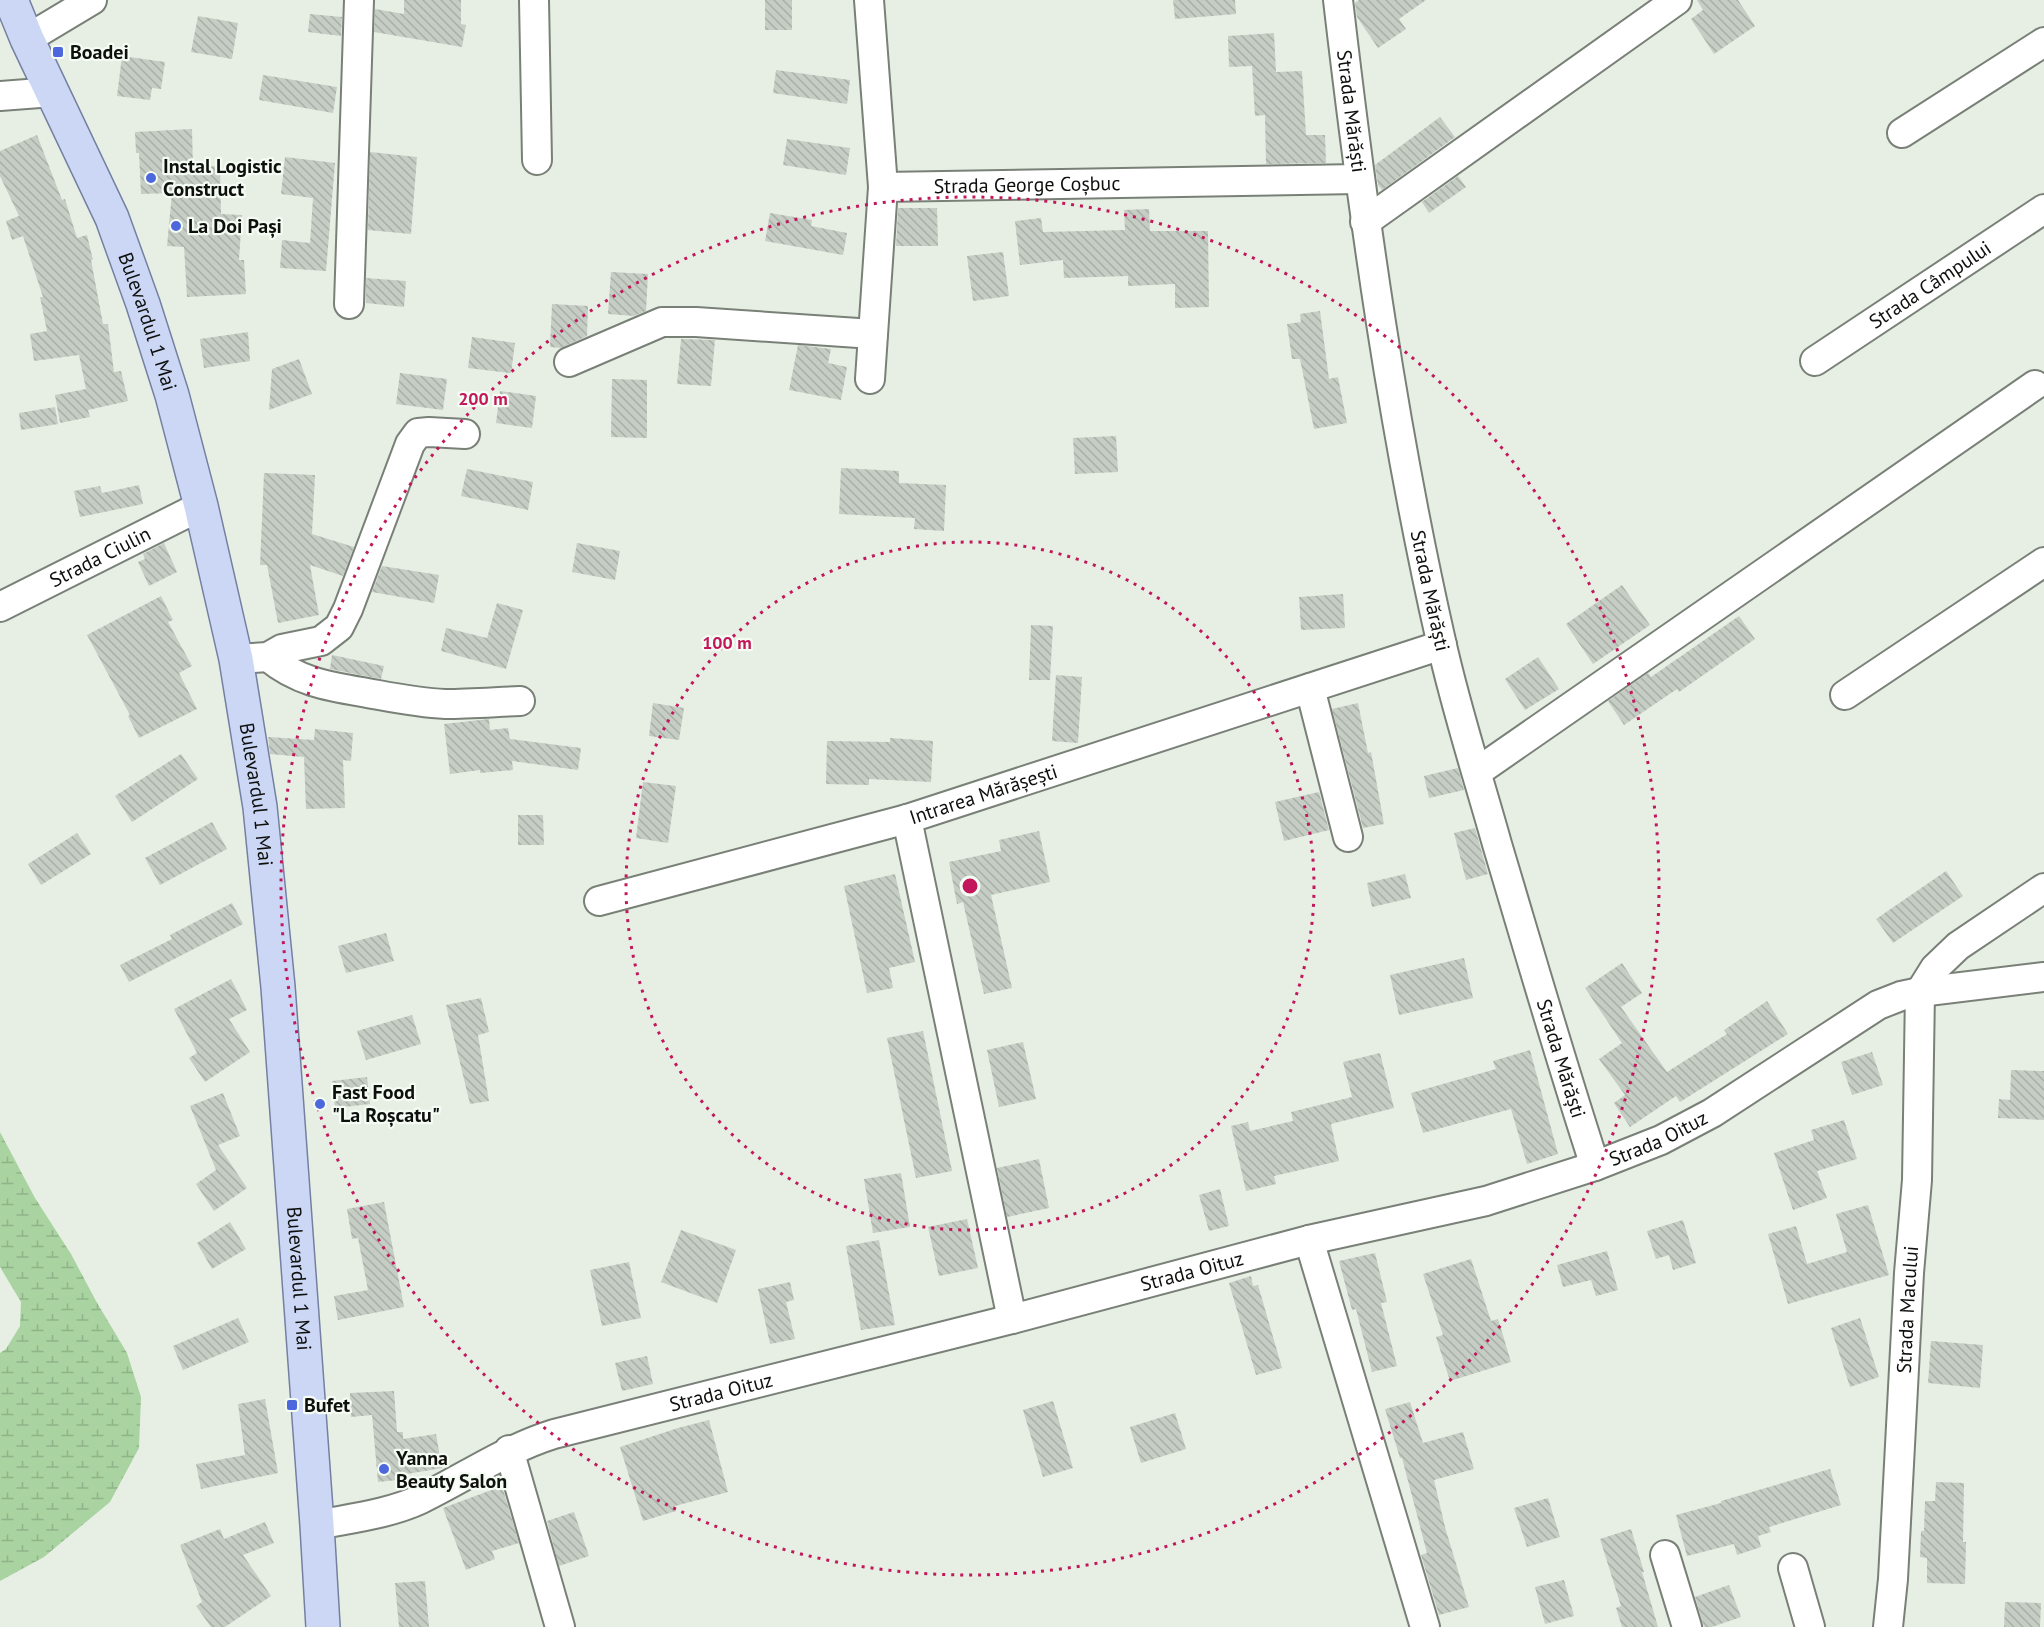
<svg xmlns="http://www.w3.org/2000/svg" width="2044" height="1627" viewBox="0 0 2044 1627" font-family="'PT Sans',sans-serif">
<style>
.wetland{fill:url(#wetland-marsh)}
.building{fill:url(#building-back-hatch)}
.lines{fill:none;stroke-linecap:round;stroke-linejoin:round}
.minor-casing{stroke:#798077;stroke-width:32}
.major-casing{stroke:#7380a1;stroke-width:36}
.minor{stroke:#fff;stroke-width:28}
.major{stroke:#ccd7f6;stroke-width:33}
.ring{fill:none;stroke:#c2185b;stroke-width:3;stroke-dasharray:3 6}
.poi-dot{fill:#4c68dc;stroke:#f4fcf3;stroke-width:2}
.labels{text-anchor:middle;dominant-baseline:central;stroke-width:4.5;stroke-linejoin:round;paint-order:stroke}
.poi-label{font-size:20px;font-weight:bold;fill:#0e100d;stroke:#f4fcf3;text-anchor:start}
.street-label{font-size:20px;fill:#0e100d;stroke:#f4fcf3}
.centre{fill:#c2185b;stroke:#f4fcf3;stroke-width:3}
.ring-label{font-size:18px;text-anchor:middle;font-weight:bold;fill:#c2185b;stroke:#f4fcf3;stroke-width:4.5;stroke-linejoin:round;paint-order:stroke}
</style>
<defs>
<pattern id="wetland-marsh" width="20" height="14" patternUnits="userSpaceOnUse" patternTransform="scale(1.5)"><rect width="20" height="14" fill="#a9d3a0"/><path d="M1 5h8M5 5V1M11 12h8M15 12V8" fill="none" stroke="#90b489"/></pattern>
<pattern id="building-back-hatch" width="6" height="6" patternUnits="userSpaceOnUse" patternTransform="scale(1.5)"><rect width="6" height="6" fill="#c5cdc4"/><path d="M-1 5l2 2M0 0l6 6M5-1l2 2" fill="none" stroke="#a8afa7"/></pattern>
</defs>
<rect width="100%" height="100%" fill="#e7efe5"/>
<polygon class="wetland" points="0,1132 35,1198 71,1254 96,1301 127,1353 141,1397 139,1448 110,1502 44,1557 0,1581 0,1353 6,1349 20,1326 21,1302 0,1267"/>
<g class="building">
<polygon points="404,0 461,0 461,24 466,25 462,47 374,32 375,9 404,14"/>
<rect x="765" y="0" width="27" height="30"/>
<polygon points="1173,0 1235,0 1236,14 1175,19"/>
<polygon points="1359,0 1426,0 1399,19 1406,29 1378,48 1357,17 1355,3"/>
<polygon points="1697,0 1738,0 1755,26 1714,54 1691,19 1703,10"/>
<polygon points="310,14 342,17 341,36 308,32"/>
<polygon points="198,16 238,23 232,59 191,52"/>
<polygon points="1274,33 1276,72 1302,71 1306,135 1325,135 1326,163 1266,164 1265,115 1255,116 1252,66 1229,67 1228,36"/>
<polygon points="122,56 165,62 161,89 152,88 150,100 117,96"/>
<polygon points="776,70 850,80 847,104 773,93"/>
<polygon points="263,75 337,87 333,113 259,100"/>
<polygon points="1440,117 1455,137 1382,190 1378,185 1375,165"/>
<polygon points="192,129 193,167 220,166 221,214 242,215 239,260 244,260 246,294 187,297 184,247 167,246 172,193 141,194 139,153 136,153 135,132"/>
<polygon points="37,135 62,200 65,199 77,238 87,235 93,260 91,260 103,324 108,324 114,372 121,371 128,401 88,410 90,417 60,423 55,395 86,389 79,355 34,361 30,334 47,331 40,297 43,297 23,236 12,240 6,221 19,216 0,176 0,151"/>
<polygon points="787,139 850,148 846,175 783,165"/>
<polygon points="370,152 417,157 411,234 368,230"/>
<polygon points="285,157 335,163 326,271 280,268 282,240 310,243 313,198 281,194"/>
<polygon points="1458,176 1466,187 1429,213 1422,202"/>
<polygon points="898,208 937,208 938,246 896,246"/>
<polygon points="1149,209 1150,231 1208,231 1209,307 1175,308 1175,284 1128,286 1128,276 1064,278 1063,260 1020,265 1015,221 1041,218 1043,232 1125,230 1124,210"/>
<polygon points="770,213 812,220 811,226 847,233 843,255 765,241"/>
<polygon points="1003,252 1009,296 973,301 967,256"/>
<polygon points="611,272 648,274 646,311 634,316 608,314"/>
<polygon points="366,278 406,281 404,307 366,303"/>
<polygon points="552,304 588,306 587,336 561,348 550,347"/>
<polygon points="1320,311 1329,379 1338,377 1347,423 1314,429 1300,359 1292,359 1287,324 1301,322 1300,314"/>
<polygon points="248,332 250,361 204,368 200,339"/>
<polygon points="472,337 515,343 511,373 468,368"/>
<polygon points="681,339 715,340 711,386 677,384"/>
<polygon points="798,345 831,349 828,363 847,367 841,400 789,390"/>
<polygon points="299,359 312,394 269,410 272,369"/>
<polygon points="400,373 447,379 443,410 396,404"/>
<polygon points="612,379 647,380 647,438 611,437"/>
<polygon points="500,391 536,396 532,428 496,423"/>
<polygon points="55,407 58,424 21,430 19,413"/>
<polygon points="1116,436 1118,472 1075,474 1073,438"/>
<polygon points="841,468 899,471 899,483 946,485 944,531 914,529 915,518 839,514"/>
<polygon points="467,469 533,482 528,510 461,496"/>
<polygon points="264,473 315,475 312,534 354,547 343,576 310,565 319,615 278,623 267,565 260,565"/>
<polygon points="139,485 143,504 80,517 74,491 100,486 102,493"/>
<polygon points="164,543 177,572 149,586 138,562 145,559 143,554"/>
<polygon points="577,543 620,551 615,580 572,572"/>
<polygon points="382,566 439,575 434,603 372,592"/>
<polygon points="1622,585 1650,625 1593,664 1566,624"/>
<polygon points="1343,594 1345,628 1301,630 1299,597"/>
<polygon points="161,596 173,620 168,622 192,666 179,673 197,709 139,738 128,716 130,715 87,635"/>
<polygon points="497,603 523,610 506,669 441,651 446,628 487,638"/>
<polygon points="1739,616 1755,639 1679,692 1677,689 1624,725 1608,701 1648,673 1651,677"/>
<polygon points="1031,625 1053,626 1050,680 1029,680"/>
<polygon points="332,655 384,666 381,679 330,669"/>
<polygon points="1538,657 1559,689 1525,710 1505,679"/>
<polygon points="1056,675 1082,677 1078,743 1052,741"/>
<polygon points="653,703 684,708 679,740 649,736"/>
<polygon points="1358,703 1368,753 1371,752 1384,824 1363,828 1332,709"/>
<polygon points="489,719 490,730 508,728 510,739 581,748 578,770 512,761 513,770 480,773 480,770 450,774 444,724"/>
<polygon points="315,729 353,733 351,761 343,760 345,808 306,809 304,757 270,754 268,737 314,740"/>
<polygon points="890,738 933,741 931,782 869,779 869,785 826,784 827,741 890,742"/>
<polygon points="181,754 198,779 132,822 115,796"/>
<polygon points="1458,768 1464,790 1429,798 1424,776"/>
<polygon points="643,782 676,786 668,843 636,838"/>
<polygon points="1319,792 1329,830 1284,841 1275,802"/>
<polygon points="518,815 543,815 544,845 518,845"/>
<polygon points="212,822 227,849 160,885 145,858"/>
<polygon points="1475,828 1488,874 1466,880 1454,833"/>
<polygon points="1039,831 1050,882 991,895 1012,988 984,994 963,902 957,904 949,862 1001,851 999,840"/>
<polygon points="77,833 91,854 41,885 28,864"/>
<polygon points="1946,871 1963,896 1893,943 1876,919"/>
<polygon points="895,874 915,962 889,968 893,988 867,993 844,886"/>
<polygon points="1405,874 1411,898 1372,907 1367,883"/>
<polygon points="232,903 243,924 129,982 120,965 172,939 170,935"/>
<polygon points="386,933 394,961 346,973 338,946"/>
<polygon points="1464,958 1473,998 1399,1015 1390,975"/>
<polygon points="1622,963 1642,993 1621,1007 1667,1072 1727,1034 1724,1030 1767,1001 1788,1034 1680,1102 1676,1096 1630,1127 1614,1103 1625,1095 1599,1059 1622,1043 1585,988"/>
<polygon points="231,979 247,1010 229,1019 250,1052 205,1082 189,1058 197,1053 174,1009"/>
<polygon points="481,998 489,1032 478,1035 489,1101 470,1104 446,1005"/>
<polygon points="412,1015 421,1044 366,1060 357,1031"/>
<polygon points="923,1031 952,1171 916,1178 887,1038"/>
<polygon points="1023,1042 1036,1099 999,1107 987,1050"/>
<polygon points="1530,1050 1558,1154 1527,1164 1511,1109 1423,1133 1411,1093 1496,1069 1493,1061"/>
<polygon points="1872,1052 1883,1085 1852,1095 1841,1062"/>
<polygon points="1380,1053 1394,1108 1331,1124 1339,1161 1274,1176 1276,1184 1246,1191 1231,1126 1248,1122 1250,1131 1293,1121 1291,1112 1352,1097 1343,1062"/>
<polygon points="2011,1070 2044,1071 2044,1120 1998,1118 1999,1099 2010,1100"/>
<polygon points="367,1077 370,1104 335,1108 332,1081"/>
<polygon points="223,1093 240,1136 218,1145 247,1188 214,1211 196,1184 216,1170 190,1106"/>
<polygon points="1844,1120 1857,1159 1817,1171 1827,1198 1793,1210 1774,1153 1814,1140 1811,1130"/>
<polygon points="1039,1159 1049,1208 1007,1217 997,1168"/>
<polygon points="901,1173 910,1227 873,1233 864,1179"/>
<polygon points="1220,1189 1229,1226 1209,1231 1199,1195"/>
<polygon points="384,1202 404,1307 338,1320 334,1296 368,1290 358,1238 352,1239 347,1209"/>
<polygon points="1868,1205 1889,1275 1788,1304 1768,1234 1796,1226 1807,1264 1847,1252 1836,1214"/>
<polygon points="967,1219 978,1268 939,1276 928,1227"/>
<polygon points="1683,1220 1696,1263 1673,1270 1669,1255 1656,1259 1647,1231"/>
<polygon points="230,1222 246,1249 212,1269 197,1243"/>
<polygon points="681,1230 736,1250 717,1303 661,1282"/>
<polygon points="879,1240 895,1325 861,1330 846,1246"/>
<polygon points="1607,1251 1618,1290 1596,1296 1591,1280 1563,1287 1557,1265"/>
<polygon points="1375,1253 1387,1302 1381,1303 1397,1366 1372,1372 1356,1309 1352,1310 1339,1261"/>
<polygon points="1471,1259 1491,1321 1498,1319 1511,1362 1450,1381 1436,1337 1443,1335 1423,1274"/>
<polygon points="629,1262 641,1318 602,1326 590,1270"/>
<polygon points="1251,1276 1253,1286 1258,1285 1282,1368 1256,1375 1229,1283"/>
<polygon points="790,1282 794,1300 786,1302 795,1339 770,1344 758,1289"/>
<polygon points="238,1318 249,1342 183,1370 173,1346"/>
<polygon points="1860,1318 1879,1377 1850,1387 1831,1328"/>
<polygon points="1931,1341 1983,1345 1980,1388 1928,1383"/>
<polygon points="647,1356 653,1384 622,1391 615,1363"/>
<polygon points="394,1391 397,1432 403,1432 403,1439 436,1434 442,1468 407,1474 407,1479 378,1482 372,1415 351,1417 350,1393"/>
<polygon points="265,1399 278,1473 201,1489 196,1464 245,1455 238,1404"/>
<polygon points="1053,1401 1073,1468 1043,1477 1023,1410"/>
<polygon points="1410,1402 1423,1443 1463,1432 1474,1469 1434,1480 1445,1527 1469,1607 1439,1615 1421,1555 1427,1553 1402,1458 1400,1458 1385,1409"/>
<polygon points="1175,1413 1186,1449 1141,1463 1130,1427"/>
<polygon points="709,1420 728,1492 675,1506 676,1511 643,1521 620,1447 678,1428"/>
<polygon points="1830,1469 1841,1505 1769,1527 1771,1532 1758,1536 1761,1547 1737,1555 1734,1544 1687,1556 1676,1515 1721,1503 1721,1501"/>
<polygon points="1936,1482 1964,1483 1963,1542 1966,1542 1965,1584 1927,1583 1927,1558 1920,1557 1921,1531 1924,1531 1925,1501 1935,1501"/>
<polygon points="502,1486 519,1543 492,1551 495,1559 466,1570 443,1508"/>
<polygon points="1548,1498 1560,1537 1527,1547 1514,1508"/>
<polygon points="574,1512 589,1556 559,1566 547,1521"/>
<polygon points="265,1522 274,1543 243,1555 271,1596 225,1627 211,1627 196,1606 202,1602 180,1545 220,1529 224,1539"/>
<polygon points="1631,1529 1644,1572 1642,1572 1658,1627 1622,1627 1616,1608 1621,1606 1600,1539"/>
<polygon points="1564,1580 1574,1616 1545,1624 1535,1587"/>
<polygon points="425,1581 429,1627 399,1627 395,1583"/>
<polygon points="1729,1585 1741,1617 1712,1627 1704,1627 1695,1597"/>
<polygon points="2005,1602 2041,1603 2040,1627 2004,1627"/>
</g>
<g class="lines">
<g class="minor-casing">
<g id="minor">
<polyline points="534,0 537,160"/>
<polyline points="869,0 883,187 870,379"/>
<path id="s1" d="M 1338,0 C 1363,215 1393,430 1441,641 C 1456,709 1478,776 1497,844 C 1529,951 1560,1059 1595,1166"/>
<polyline points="27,39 92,0"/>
<polyline points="0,96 53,92"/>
<polyline points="1902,133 2044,42"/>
<path id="s2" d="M 883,187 L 1359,179"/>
<polyline points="1365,222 1677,0"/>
<polyline points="349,304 359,0"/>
<path id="s3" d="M 1815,361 L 2044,209"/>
<polyline points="569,362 662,322 696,322 873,334"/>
<path id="s4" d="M 0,607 L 201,506"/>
<path d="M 268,657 C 297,681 326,686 362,692 C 390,697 417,703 445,704 C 470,704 495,702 520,701"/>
<polyline points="236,659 268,657 282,649 321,641 339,627 348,609 410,444 418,433 429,432 465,434"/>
<polyline points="1310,688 1348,837"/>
<polyline points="1845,695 2044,562"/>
<polyline points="1477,772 2035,385"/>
<polyline points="907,819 1012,1319"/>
<path id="s5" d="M 599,901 L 907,819 L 1442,645"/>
<polyline points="1309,1240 1425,1627"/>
<polyline points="509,1450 560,1627"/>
<path id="s6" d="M 317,1525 C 352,1518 389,1514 421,1499 C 466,1477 506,1449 554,1434 L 1012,1319 L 1309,1240 L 1486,1201 L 1595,1166 L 1661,1140 L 1712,1113 L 1878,1005 L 1901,996 L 1920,992 L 2044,977"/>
<polyline points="1665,1555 1687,1627"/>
<polyline points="1793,1568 1810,1627"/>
<path id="s7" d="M 1888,1627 L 1893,1579 L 1909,1273 L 1917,1180 L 1920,992 L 1935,968 L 1958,946 L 2044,888"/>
</g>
</g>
<g class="major-casing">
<g id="major">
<path id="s8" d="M 11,0 L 27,39 L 112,218 L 143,304 L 172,395 L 201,506 L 236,659 L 260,807 L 278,987 L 317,1525 L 323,1627"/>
</g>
</g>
<use href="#minor" class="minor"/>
<use href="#major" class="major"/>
</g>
<g class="ring">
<circle cx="970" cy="886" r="344"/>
<circle cx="970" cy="886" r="689"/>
</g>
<g class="poi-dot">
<rect x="52" y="46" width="12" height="12" rx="3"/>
<circle cx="151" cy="178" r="6"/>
<circle cx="176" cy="226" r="6"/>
<circle cx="320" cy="1104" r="6"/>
<rect x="286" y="1399" width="12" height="12" rx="3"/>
<circle cx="384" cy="1469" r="6"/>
</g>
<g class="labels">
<g class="poi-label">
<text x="70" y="52">Boadei</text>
<text x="163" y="166">Instal Logistic<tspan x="163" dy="23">Construct</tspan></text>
<text x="188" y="226">La Doi Pași</text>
<text x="332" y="1092">Fast Food<tspan x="332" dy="23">"La Roșcatu"</tspan></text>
<text x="304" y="1405">Bufet</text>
<text x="396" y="1458">Yanna<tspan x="396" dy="23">Beauty Salon</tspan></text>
</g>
<g class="street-label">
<text stroke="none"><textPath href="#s1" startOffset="112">Strada Mărăști</textPath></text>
<text stroke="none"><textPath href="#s2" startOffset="144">Strada George Coșbuc</textPath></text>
<text stroke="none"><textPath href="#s3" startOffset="138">Strada Câmpului</textPath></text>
<text stroke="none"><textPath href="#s8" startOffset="350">Bulevardul 1 Mai</textPath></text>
<text stroke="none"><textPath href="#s4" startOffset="112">Strada Ciulin</textPath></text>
<text stroke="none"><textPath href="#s1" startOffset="598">Strada Mărăști</textPath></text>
<text stroke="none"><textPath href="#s8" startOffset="836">Bulevardul 1 Mai</textPath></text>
<text stroke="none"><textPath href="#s5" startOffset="399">Intrarea Mărășești</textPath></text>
<text stroke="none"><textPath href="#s1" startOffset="1084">Strada Mărăști</textPath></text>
<text stroke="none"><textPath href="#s6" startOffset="1400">Strada Oituz</textPath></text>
<text stroke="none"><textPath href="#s6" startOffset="914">Strada Oituz</textPath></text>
<text stroke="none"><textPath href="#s8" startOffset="1322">Bulevardul 1 Mai</textPath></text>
<text stroke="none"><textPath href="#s7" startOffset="318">Strada Macului</textPath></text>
<text stroke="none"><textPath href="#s6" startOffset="428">Strada Oituz</textPath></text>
</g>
</g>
<circle cx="970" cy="886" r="9" class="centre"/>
<g class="ring-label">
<text x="483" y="405">200 m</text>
<text x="727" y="649">100 m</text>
</g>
</svg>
